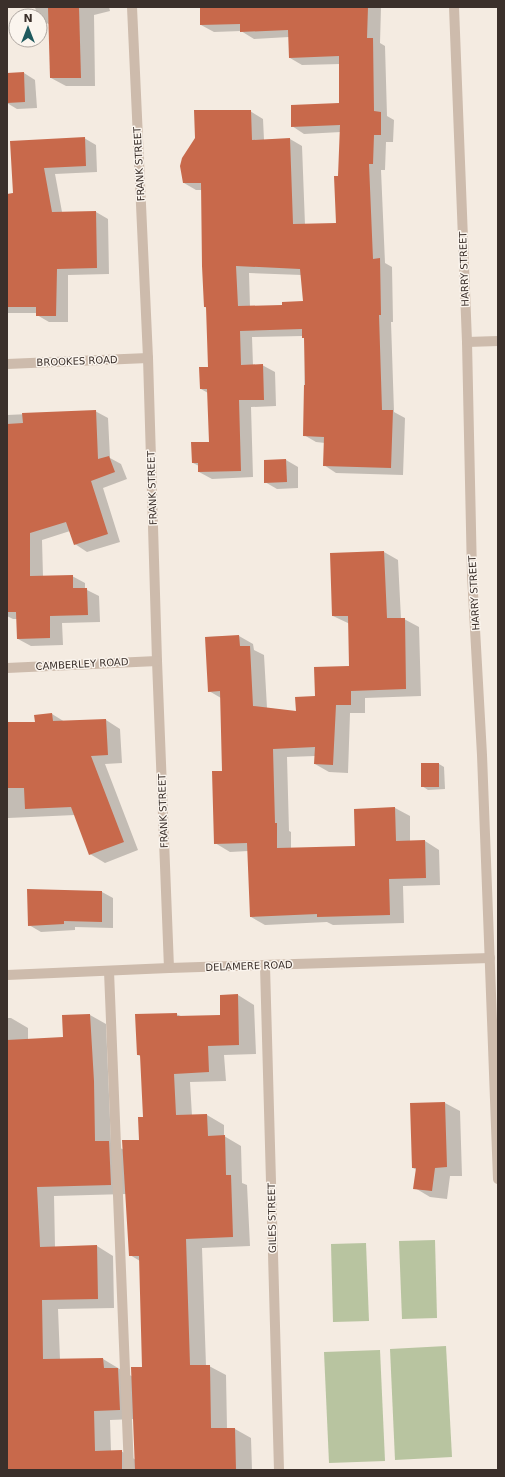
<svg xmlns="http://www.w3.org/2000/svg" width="505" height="1477" viewBox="0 0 505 1477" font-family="'DejaVu Sans',sans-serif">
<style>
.green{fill:#b8c4a0}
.shadow{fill:#0003;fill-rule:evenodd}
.building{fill:#c8694b;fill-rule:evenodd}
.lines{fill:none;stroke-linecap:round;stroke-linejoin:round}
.minor{stroke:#cdbbac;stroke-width:10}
.labels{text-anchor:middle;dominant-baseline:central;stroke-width:3;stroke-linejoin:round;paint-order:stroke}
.street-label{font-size:10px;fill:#3b302b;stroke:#fbf5ee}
</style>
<rect width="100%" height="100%" fill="#f4ebe1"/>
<g class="green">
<polygon points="435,1240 437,1318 402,1319 399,1241"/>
<polygon points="366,1243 369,1321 333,1322 331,1244"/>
<polygon points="446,1346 452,1457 395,1460 390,1349"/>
<polygon points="380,1350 385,1461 329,1463 324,1352"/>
</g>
<g class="shadow">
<polygon points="35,7 109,7 110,11 94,15 95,86 66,86 51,78 50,25 40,19 40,16 37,16"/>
<path d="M 200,7 L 381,7 L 380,43 L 385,46 L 387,116 L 394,120 L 393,142 L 386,142 L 385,170 L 381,170 L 385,263 L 392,267 L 393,322 L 391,322 L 394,412 L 405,418 L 403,475 L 336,473 L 324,465 L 325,443 L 316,442 L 304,435 L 305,339 L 303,336 L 252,337 L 253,366 L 262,365 L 275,372 L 276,406 L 251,407 L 253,477 L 212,479 L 199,472 L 199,466 L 193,463 L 210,443 L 208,393 L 201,389 L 209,368 L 207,308 L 205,307 L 202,190 L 196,190 L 184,183 L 250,111 L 263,119 L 264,140 L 290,139 L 302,146 L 305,225 L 337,224 L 341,132 L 304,134 L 292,126 L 340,104 L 340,64 L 302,65 L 290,58 L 289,37 L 254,39 L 241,31 L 214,32 L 201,25 ZM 249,273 L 302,275 L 304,302 L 283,306 L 250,307 Z"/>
<polygon points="24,73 35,80 37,108 17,109 7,103 7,74"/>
<polygon points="84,138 96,145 97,172 55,174 62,212 96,212 108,219 109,274 68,275 68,322 49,322 37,315 37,313 7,313 7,195 14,193 11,142"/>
<polygon points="95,411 108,418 110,458 121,464 127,479 103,488 120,542 87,552 75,544 70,531 42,540 43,577 72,576 85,583 85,589 99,596 100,622 62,623 63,645 31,646 18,639 18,619 13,619 7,616 7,415"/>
<polygon points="286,460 298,467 298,488 277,489 265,482 265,461"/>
<polygon points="384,552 398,560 401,619 404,619 419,627 421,696 365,698 365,713 350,713 348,773 329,772 315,764 315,756 287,757 289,831 291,832 291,849 356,847 355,810 395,808 410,816 410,842 425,841 439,850 440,885 403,886 404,923 333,925 327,922 265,925 251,917 248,851 230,852 215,843 223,772 221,698 209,691 206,637 239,636 253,644 254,650 264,655 267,708 297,712 316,697 350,667 350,624 333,616"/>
<polygon points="52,714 65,722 106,720 120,729 122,763 105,764 138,850 105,863 90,854 75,815 8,818 8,829 7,829 7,723 36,723"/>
<polygon points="439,764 444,767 445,789 428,790 422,786"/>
<polygon points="102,892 113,898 113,928 75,927 75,930 41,932 29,925"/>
<path d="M 238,995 L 254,1005 L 256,1054 L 224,1055 L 226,1081 L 190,1082 L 192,1116 L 207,1115 L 224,1125 L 224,1136 L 241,1146 L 242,1183 L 247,1185 L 250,1246 L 202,1248 L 206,1366 L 209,1366 L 226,1375 L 227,1429 L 235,1429 L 251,1438 L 252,1470 L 7,1470 L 7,1018 L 11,1018 L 28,1028 L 28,1040 L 64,1038 L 90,1015 L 106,1024 L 111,1143 L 124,1150 L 140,1141 L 144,1117 L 142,1057 L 138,1055 L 176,1014 L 183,1017 L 221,1016 ZM 126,1194 L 130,1255 L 140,1261 L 143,1368 L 133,1377 L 103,1359 L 60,1360 L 58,1309 L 114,1308 L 113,1256 L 97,1246 L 55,1247 L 54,1196 ZM 134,1419 L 136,1460 L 121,1451 L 111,1451 L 110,1420 Z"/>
<polygon points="445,1103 460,1111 462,1176 450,1176 447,1199 430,1197 415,1188 417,1170 413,1168"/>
</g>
<g class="building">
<polygon points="48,7 79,7 81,78 50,78"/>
<path d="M 200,7 L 368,7 L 367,38 L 373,38 L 374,111 L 381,112 L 381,135 L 374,135 L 373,164 L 369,164 L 373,259 L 380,258 L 381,315 L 379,315 L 382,410 L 393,410 L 391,468 L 323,466 L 324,437 L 303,436 L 304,385 L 305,385 L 304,338 L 302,338 L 302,329 L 240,331 L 241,365 L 263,364 L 264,400 L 239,400 L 241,471 L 198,472 L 198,463 L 192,463 L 191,442 L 209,442 L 207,389 L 200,389 L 199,367 L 208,367 L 206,307 L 204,307 L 202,266 L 201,183 L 183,183 L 180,166 L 182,158 L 195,138 L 194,110 L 251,110 L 252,140 L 290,138 L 293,224 L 336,223 L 334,176 L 338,176 L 340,125 L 291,127 L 291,105 L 339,103 L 339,56 L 289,58 L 288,30 L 240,32 L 240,24 L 200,25 ZM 236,266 L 300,269 L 303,301 L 282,302 L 282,305 L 238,306 Z"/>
<polygon points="24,72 25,102 7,103 7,73"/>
<polygon points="85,137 86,166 44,168 52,212 96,211 97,268 57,269 56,316 36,316 36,307 7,307 7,194 13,193 10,141"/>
<polygon points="96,410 98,459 109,456 115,472 91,481 108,534 74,545 66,522 30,533 30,576 73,575 73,588 87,588 88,615 50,616 50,638 17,639 16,612 7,612 7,424 23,423 22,413"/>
<polygon points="286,459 287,482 264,483 264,460"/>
<polygon points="384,551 387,618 405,618 406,689 351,691 351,705 336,705 333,765 314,764 315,747 273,749 275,823 277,823 277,848 355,846 354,809 395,807 396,841 425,840 426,878 389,879 390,915 317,917 317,914 250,917 247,843 214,844 212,771 222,771 220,691 208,692 205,637 239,635 240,646 250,646 253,706 296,711 295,697 315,696 314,667 349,666 348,616 332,616 330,553"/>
<polygon points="52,713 53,721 106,719 108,755 91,756 124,842 89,855 71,807 25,809 24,788 7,788 7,722 35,722 34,715"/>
<rect x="421" y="763" width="18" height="24"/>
<polygon points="27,889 102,891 102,922 64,921 64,924 28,926"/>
<polygon points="238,994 239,1045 208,1046 209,1072 174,1074 176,1115 207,1114 208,1136 225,1135 226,1175 231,1175 233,1237 186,1239 190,1365 210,1365 211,1428 235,1428 236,1470 135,1470 131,1367 142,1367 139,1256 129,1256 122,1140 139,1140 138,1117 143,1117 140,1055 137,1055 135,1014 177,1013 177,1016 220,1015 220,995"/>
<polygon points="90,1014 94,1081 95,1141 109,1141 111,1185 37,1187 40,1247 97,1245 98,1299 42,1300 43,1359 103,1358 104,1368 118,1368 120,1410 94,1411 95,1451 122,1450 122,1470 7,1470 7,1040 63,1037 62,1015"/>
<polygon points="445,1102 447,1167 435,1168 432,1191 413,1189 416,1168 412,1168 410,1103"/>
</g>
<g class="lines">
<g class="minor">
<polyline points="132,7 148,358 157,661 169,968"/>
<polyline points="454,7 467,342 472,575 482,755 498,1179"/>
<polyline points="467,342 498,341"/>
<polyline points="7,364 148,358"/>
<polyline points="7,668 157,661"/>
<polyline points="265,966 279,1470"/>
<polyline points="109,971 129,1470"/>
<polyline points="7,975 169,968 490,958"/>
</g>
</g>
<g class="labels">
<g class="street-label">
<text transform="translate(139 164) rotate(-93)">FRANK STREET</text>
<text transform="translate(464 269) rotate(-92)">HARRY STREET</text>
<text transform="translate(77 361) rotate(-2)">BROOKES ROAD</text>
<text transform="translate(152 488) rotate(-92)">FRANK STREET</text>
<text transform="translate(474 593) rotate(-93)">HARRY STREET</text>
<text transform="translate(82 664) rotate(-3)">CAMBERLEY ROAD</text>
<text transform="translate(163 811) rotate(-92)">FRANK STREET</text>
<text transform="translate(249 966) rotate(-2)">DELAMERE ROAD</text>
<text transform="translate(272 1218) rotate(-91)">GILES STREET</text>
</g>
</g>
<rect width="505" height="1477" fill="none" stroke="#3b302b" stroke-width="16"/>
<g transform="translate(28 28)"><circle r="19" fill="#fbf5ee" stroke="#aea6a0"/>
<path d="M0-3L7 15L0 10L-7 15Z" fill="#1f5a5e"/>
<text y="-6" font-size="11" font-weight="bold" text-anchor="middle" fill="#3b302b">N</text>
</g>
</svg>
